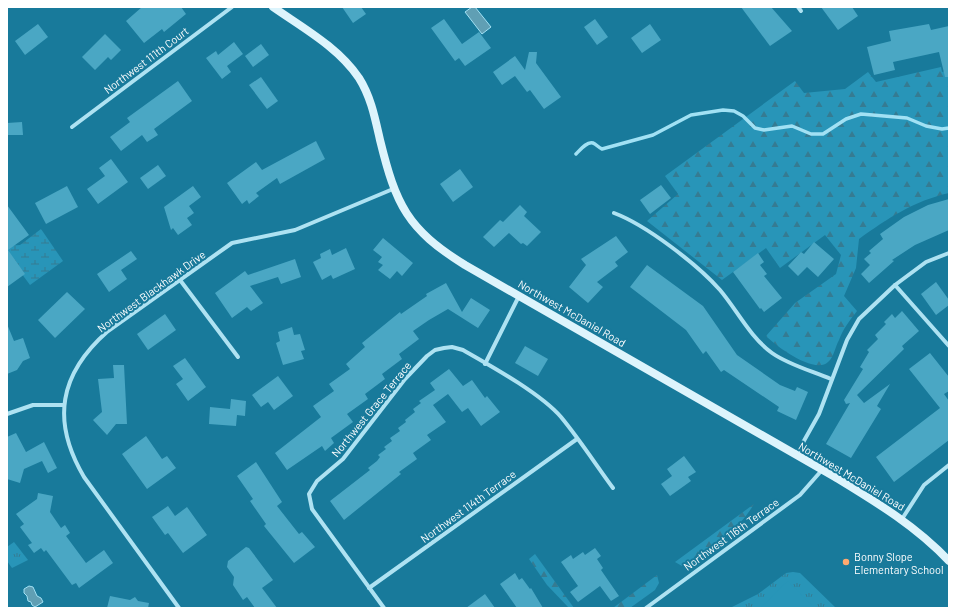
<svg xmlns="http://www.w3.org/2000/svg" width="956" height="615" viewBox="0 0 956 615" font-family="Barlow,sans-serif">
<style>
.grass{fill:url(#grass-tufts)}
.forest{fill:url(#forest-firs)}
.wetland{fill:url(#wetland-marsh)}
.garden{fill:#2895b8}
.water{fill:#609fb4;stroke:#a1e1f4}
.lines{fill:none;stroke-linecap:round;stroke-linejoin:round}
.stream{stroke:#a1e1f4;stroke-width:3.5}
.building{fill:#4aa7c4}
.street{stroke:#aee2f2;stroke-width:4}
.secondary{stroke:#ddf4fc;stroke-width:8}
.poi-dot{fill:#ffa96f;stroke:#187a9b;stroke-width:1.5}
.labels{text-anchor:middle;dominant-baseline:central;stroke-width:4;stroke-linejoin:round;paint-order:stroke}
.street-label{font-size:11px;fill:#fff;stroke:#187a9b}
.poi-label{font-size:11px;fill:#fff;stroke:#187a9b;text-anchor:start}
</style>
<defs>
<pattern id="grass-tufts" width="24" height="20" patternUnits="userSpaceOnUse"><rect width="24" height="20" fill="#2895b8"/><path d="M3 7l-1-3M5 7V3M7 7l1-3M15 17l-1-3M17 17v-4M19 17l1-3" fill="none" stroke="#357b92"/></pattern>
<pattern id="forest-firs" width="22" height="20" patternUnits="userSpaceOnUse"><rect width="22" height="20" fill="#2895b8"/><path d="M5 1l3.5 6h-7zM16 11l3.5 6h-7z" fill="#357b92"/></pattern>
<pattern id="wetland-marsh" width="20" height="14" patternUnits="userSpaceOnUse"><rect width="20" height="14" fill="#2895b8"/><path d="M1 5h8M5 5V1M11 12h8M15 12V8" fill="none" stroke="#357b92"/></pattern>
</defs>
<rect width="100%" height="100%" fill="#187a9b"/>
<g class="grass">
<polygon points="14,542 28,560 12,568 7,561 7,547"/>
<polygon points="793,572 800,573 836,608 730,608 758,594 786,573"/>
</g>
<g class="forest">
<path d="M 941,67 L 942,72 L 949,70 L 949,193 C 914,201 888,218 859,239 L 856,268 L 844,296 L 857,311 C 850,320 843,329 839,340 C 835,347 834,357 828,362 C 815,375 776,346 766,336 L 795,303 L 836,274 L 841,255 L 825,235 L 780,268 L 766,248 L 722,280 L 647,221 L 678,194 L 665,176 L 795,81 L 804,93 L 845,89 L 868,72 L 876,82 Z"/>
<path d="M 754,504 C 739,530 714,545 690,563 L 682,566 L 675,562 Z"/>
<polygon points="535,554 574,608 569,608 547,585 529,559"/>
<polygon points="657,575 659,583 655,590 630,608 613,608"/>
</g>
<polygon class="wetland" points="41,229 63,261 30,285 13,262 7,260 7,246 20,245"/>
<polygon class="garden" points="788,581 814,608 760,608"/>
<g class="water">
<polygon points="472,7 475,7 491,27 482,34 465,12"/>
<polygon points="29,586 33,587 37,596 41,598 43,602 35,607 32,605 31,602 28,601 27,596 24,593 24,589"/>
</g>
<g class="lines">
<path class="stream" d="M 576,154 C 580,150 587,141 593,143 C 596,144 599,148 602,149 L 653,135 L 691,115 L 723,110 L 734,111 L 743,116 L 755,128 L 764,130 L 792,126 L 811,134 L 823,134 L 846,119 L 861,114 L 907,118 L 926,126 L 942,129 L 949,128"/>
</g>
<g class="building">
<polygon points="142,7 181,7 186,14 164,32 162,29 144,43 126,21"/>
<polygon points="342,7 361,7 366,14 353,23"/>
<polygon points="741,7 771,7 792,31 770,46"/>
<polygon points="821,7 852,7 858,16 838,30"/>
<polygon points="444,19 462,44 479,32 491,48 465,66 459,58 455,61 431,28"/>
<polygon points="595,19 608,37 597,45 584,27"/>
<polygon points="38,24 48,37 25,55 15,41"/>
<polygon points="650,24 661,40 642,53 631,38"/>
<polygon points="929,24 931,30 949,26 949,77 945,77 939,52 893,62 895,70 874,75 867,47 891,41 889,31"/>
<polygon points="105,34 121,50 111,60 108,57 95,70 82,57"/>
<polygon points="234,42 243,54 227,66 231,72 222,79 206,58 216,51 218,55"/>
<polygon points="261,44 269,55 253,67 245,56"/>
<polygon points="529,52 537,52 536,63 561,97 544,109 530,90 527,92 515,76 502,85 493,72 515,56 525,70"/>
<polygon points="261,77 278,101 267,109 249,85"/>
<polygon points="178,81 192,101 154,129 158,135 147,142 142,135 121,151 110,137 130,122 127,118"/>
<polygon points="22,122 23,135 7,135 7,123"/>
<polygon points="316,141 325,159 280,184 277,178 256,193 259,196 249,204 247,200 242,204 227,183 256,162 262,170"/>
<polygon points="111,159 128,182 98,204 87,189 105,176 99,168"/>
<polygon points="158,165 166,176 148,189 140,178"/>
<polygon points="460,169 473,187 453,202 440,184"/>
<polygon points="661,185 671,198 650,214 640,200"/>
<polygon points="67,186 78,207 46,224 35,203"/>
<polygon points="193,186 201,197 189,206 194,213 187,218 192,225 178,235 173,228 171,230 164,207"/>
<polygon points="949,199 949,230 915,245 892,260 894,261 869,283 861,274 870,265 864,259 871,253 869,251 883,239 880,234 904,217 928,205"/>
<polygon points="7,205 29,235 8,250 25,274 7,287"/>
<polygon points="520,205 527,212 524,216 541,232 527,246 523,243 521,244 509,233 494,247 483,237 500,220 503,222"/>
<polygon points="616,236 628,252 615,262 618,266 597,282 603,287 588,303 569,287 586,265 581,259"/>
<polygon points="383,238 413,263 402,276 397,271 390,279 378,270 383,265 378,262 382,257 373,250"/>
<polygon points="814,242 834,259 818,277 807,267 798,276 788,266 801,252 804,254"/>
<polygon points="346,248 355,269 333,279 331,275 322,280 313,262 321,258 320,254 330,249 332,255"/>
<polygon points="131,251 137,259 121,270 127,279 109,292 97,274"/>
<polygon points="758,253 764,262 760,265 767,274 764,276 782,298 764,312 761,308 760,309 733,272"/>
<polygon points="295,259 301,277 281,284 278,277 250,286 263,303 251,311 247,307 232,318 215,293 245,271 248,275"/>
<polygon points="647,265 703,306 737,355 780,385 795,391 797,387 808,392 796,420 777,411 779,407 724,370 721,372 706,351 703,354 686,330 630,287"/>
<polygon points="936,282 949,300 949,305 936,315 921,294"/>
<polygon points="446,283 462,312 471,298 490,310 478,328 448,309 429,320 413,331 419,339 399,354 402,359 382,374 385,379 365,394 368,399 347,414 353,422 331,438 334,443 325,451 322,446 287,470 275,453 321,417 313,406 334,391 329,384 350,369 346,364 365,347 362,343 400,312 401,314 427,296 426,294"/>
<polygon points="67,292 85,309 55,338 38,320"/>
<polygon points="902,311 919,331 902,346 904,349 857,395 864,403 890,384 877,406 881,409 851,458 826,444 850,403 846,404 844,400 863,369 860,367 869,352 867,350 878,339 875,335 886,324 884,322 892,314 895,318"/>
<polygon points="165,314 176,330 148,350 137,334"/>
<polygon points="7,324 14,341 23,338 30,358 23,361 17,370 7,374"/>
<polygon points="292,327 294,335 300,334 305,350 301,351 304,359 283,365 276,343 280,341 278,332"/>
<polygon points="525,346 548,359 538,376 515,363"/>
<polygon points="930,353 949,377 949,391 944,394 949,401 949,440 894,482 876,457 940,408 909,369"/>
<polygon points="185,358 206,387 188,401 176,384 183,379 173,366"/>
<polygon points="113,365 124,365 127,424 116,424 107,435 93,420 102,412 98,379 114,378"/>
<polygon points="449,369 463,386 472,380 485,398 487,396 500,412 481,426 468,408 462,412 448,394 433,405 446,422 427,435 431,440 413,453 417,459 399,472 401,474 344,520 330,501 370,470 368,468 377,461 380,457 378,455 386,449 384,447 392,441 390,438 400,431 398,428 406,422 405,420 415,412 413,409 421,403 419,401 435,390 430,383"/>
<polygon points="278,376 293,396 274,410 268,402 261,407 252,395"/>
<polygon points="231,399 246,401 245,416 237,415 236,426 209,424 210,407 230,409"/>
<polygon points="16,433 26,452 44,442 57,468 48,473 42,461 24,469 20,483 7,479 7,437"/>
<polygon points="146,436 162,459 167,456 176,468 147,489 122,454"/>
<polygon points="684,456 696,472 688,477 691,481 670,496 661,484 672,476 667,469"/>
<polygon points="256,462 282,502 277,506 299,534 302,532 315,547 294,563 264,526 266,524 250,501 253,499 237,476"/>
<polygon points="38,493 53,496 50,512 61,528 65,525 70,533 66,536 86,563 104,550 113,563 79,588 76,583 72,585 46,550 44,552 41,548 34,553 28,545 32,543 20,527 24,524 16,514 37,499"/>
<polygon points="168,506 175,516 187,507 207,535 183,553 168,533 165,535 152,517"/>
<polygon points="246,547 249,548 273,580 262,588 277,608 255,608 247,597 243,600 233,585 234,577 227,567 228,561"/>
<polygon points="595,548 601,556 597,559 603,568 601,570 619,596 611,601 600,586 578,602 570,592 578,586 561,562 571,555 573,559 583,552 585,555"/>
<polygon points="515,573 519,580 522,578 530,589 531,588 543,608 517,608 500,584"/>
<polygon points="485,594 495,608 466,608"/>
<polygon points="110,596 130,600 135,597 138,601 149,603 148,608 107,608"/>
</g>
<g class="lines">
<g class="street">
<polyline points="798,7 801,11"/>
<polyline points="72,127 232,7"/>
<path d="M 614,213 C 646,225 697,264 720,290 C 737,310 750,337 772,353 C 789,365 812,371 831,379"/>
<polyline points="180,280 238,357"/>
<polyline points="895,285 949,346"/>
<polyline points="485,364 519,296"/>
<polyline points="7,414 33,405 64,405"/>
<polyline points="796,455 819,414 847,340 859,319 895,285 926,262 949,253"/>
<polyline points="902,519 924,485 949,465"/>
<polyline points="369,588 577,439"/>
<path d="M 179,608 L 84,477 C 51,421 59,374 108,331 L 232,243 L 295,230 L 393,189"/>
<path d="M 384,608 L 312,509 L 309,494 L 317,481 L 343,459 L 405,379 L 427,356 L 435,350 L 444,348 L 452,347 L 463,350 C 491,366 540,393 561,417 C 580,440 596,465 613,488"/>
<polyline points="646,608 800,495 822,470"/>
</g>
<path class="secondary" d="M 273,7 C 303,28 338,47 359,78 C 371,97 375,118 380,140 C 396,205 407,229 465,265 L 835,477 C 876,502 916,526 949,561"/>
</g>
<circle class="poi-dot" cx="846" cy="562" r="4"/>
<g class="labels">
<g class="street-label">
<text transform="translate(146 60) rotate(-37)">Northwest 111th Court</text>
<text transform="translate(151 291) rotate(-36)">Northwest Blackhawk Drive</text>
<text transform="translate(572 313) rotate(30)">Northwest McDaniel Road</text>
<text transform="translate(371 409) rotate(-51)">Northwest Grace Terrace</text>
<text transform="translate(852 476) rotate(31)">Northwest McDaniel Road</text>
<text transform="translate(468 506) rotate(-36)">Northwest 114th Terrace</text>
<text transform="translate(731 534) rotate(-36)">Northwest 116th Terrace</text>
</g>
<g class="poi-label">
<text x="854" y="556">Bonny Slope<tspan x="854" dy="13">Elementary School</tspan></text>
</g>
</g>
<rect width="956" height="615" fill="none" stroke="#ffffff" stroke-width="16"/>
</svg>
